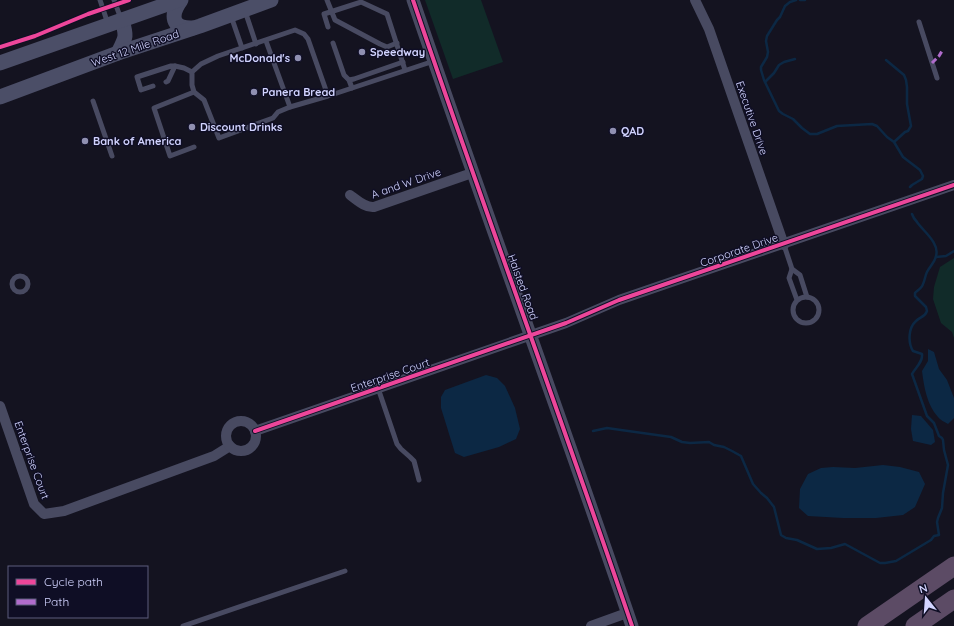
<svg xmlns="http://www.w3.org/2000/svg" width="954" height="626" viewBox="0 0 954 626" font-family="Quicksand,sans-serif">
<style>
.green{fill:#112b29}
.water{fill:#0c2844}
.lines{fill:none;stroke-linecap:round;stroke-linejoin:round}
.stream{stroke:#0c2844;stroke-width:2.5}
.service{stroke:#484a61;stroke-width:5}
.minor{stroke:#484a61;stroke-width:10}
.tertiary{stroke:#484a61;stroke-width:13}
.secondary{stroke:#4b4e67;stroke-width:15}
.motorway{stroke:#5c4b65;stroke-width:19}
.quiet{stroke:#b06ccc;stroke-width:3;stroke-dasharray:6 3;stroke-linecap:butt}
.cycleway-casing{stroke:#0f0e25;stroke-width:6}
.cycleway{stroke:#ed469a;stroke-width:4}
.poi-dot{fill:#9090b1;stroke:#0f0e25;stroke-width:1.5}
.labels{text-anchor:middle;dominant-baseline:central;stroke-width:3;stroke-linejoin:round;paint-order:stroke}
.street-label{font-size:11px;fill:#d2d4ff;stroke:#0f0e25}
.poi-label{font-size:11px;font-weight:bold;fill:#d2d4ff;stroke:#0f0e25;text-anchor:start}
</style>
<rect width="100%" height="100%" fill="#141320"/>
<g class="green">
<polygon points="425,0 481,0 503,62 453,79"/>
<polygon points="954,258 954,338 952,332 941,323 933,299 934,287 940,267"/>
</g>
<g class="water">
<path d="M 928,349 L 934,352 L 939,369 L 947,380 L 954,398 L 954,418 L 948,424 C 945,422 940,420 938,417 C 927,405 924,387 922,371 L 928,361 Z"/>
<polygon points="486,375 497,378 505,386 515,408 520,429 516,439 499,447 464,457 455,453 441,408 441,397 445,390"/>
<polygon points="912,415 921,416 933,430 935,442 931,445 913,441 911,429"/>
<polygon points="883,465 900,467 919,472 925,484 915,507 903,515 876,518 843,518 808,516 799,508 800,489 808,474 821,468 833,467 855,468"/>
</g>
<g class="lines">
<g class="stream">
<polyline points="796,0 790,2 785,6 780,17 777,20 767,36 766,41 768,52 767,57 761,67 761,70 764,80 779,111 783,114 793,119 802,128 810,134 817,134 837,126 872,124 877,126 887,137 894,142 903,157 920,170 923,176 922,179 912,185 910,187"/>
<polyline points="800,0 805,0"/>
<polyline points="886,60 904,75 906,80 907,87 907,104 911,126 908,131 905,132 894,142"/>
<polyline points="765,82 774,73 779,65 784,62 795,59"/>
<polyline points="936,257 946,256 954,251"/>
<path d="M 593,431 L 607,428 L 621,430 L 671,437 L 682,442 L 690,443 L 709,442 L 714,445 L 724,447 L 732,451 L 741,456 L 753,484 L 761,493 L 767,498 L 774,507 L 781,535 L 786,538 L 797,540 L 817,549 L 831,548 L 845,544 L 880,563 L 885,563 L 896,561 L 931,540 L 934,536 L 939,535 L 937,522 L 938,518 L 942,508 L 943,493 L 948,465 L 944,450 L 943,440 L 942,438 L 939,436 L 934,423 L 927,416 L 912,374 C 916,367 923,362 922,354 L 913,351 C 908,343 908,328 916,321 C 920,317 925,317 927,311 L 926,307 L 915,296 L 915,293 C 918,290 922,288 923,284 C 925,280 925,276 927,272 C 930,266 935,262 936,256 C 940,243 923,231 917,222 C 915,220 913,217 912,214"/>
</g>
<g class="service">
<polyline points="100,0 108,24"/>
<polyline points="114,0 121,19"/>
<polyline points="327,0 335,20 380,44 387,47 397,43"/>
<polyline points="245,11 256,44"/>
<polyline points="231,16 242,48"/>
<polyline points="919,22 937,78"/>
<polyline points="328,27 324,14 361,2 387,14 405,70"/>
<polyline points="266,41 290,107"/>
<polyline points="333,43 344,75 349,80 352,88"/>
<polyline points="175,66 184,68 192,72"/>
<polyline points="349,80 354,79 403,62"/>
<polyline points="153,86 141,90 137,77 171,66 175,66 168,81 166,82"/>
<polyline points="194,92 154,108 170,156 194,147"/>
<polyline points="328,96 308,39 304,34 295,30 218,56 201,64 192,72 192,85 194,92 204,100 219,138 273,118 278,112 290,107 328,96 434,61"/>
<polyline points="93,101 112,156"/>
<polyline points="784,245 792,269 800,275 807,297"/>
<polyline points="792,269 789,278 797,300"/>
<circle cx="20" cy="284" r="8"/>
<circle cx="806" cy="310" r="13"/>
<polyline points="378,388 397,444 401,449 410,457 414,461 419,480"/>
<polyline points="183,626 345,571"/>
</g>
<g class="minor">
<polyline points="695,0 709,29 784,245"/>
<path d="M 350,195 C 357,200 365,208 374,207 L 472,173"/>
<polyline points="0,406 34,504 44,514 64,511 214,456 230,446"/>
<circle cx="241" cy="436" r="15"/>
<polyline points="255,431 566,323 619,300 954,185"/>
<polyline points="591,626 627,613"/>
</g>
<path class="tertiary" d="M 413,0 C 484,209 561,417 632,626"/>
<g class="secondary">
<path d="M 181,0 C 170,15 171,29 193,28"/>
<path d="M 118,53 C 126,37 127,37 122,20"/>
<polyline points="0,63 179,0"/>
<polyline points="0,97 118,53 200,26 271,0"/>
</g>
<g class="motorway">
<polyline points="867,626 954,566"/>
<polyline points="915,626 954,599"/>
</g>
<polyline class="quiet" points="932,63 939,56 942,51"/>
<g class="cycleway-casing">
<g id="cycleway">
<path d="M 413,0 C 484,209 561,417 632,626"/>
<polyline points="0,47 35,36 88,14 129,0"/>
<polyline points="255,431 566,323 619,300 954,185"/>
</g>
</g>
<use href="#cycleway" class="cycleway"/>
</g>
<g class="poi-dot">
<circle cx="362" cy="52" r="4"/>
<circle cx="298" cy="58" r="4"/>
<circle cx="254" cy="92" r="4"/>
<circle cx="192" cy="127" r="4"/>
<circle cx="613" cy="131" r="4"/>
<circle cx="85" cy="141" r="4"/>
</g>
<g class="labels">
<g class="street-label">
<text transform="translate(135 48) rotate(-19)">West 12 Mile Road</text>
<text transform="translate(752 118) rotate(71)">Executive Drive</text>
<text transform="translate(406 183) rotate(-19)">A and W Drive</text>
<text transform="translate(739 250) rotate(-19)">Corporate Drive</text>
<text transform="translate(523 287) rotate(70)">Halsted Road</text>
<text transform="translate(390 375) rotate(-19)">Enterprise Court</text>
<text transform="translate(32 460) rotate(70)">Enterprise Court</text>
</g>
<g class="poi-label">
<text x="370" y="52">Speedway</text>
<text x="290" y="58" text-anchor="end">McDonald's</text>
<text x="262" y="92">Panera Bread</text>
<text x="200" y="127">Discount Drinks</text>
<text x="621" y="131">QAD</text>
<text x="93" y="141">Bank of America</text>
</g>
</g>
<rect x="8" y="566" width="140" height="52" fill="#0f0e25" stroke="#5d5d7c"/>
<rect x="16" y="579" width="20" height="6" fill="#ed469a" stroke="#5d5d7c"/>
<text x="44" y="586" font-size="12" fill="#d2d4ff">Cycle path</text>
<rect x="16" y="599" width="20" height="6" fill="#b06ccc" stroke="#5d5d7c"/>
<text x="44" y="606" font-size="12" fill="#d2d4ff">Path</text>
<g transform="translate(926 598) rotate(343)" stroke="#0f0e25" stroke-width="3" paint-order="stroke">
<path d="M0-3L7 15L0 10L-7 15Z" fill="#d2d4ff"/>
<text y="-6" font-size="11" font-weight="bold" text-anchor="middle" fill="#d2d4ff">N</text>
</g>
</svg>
